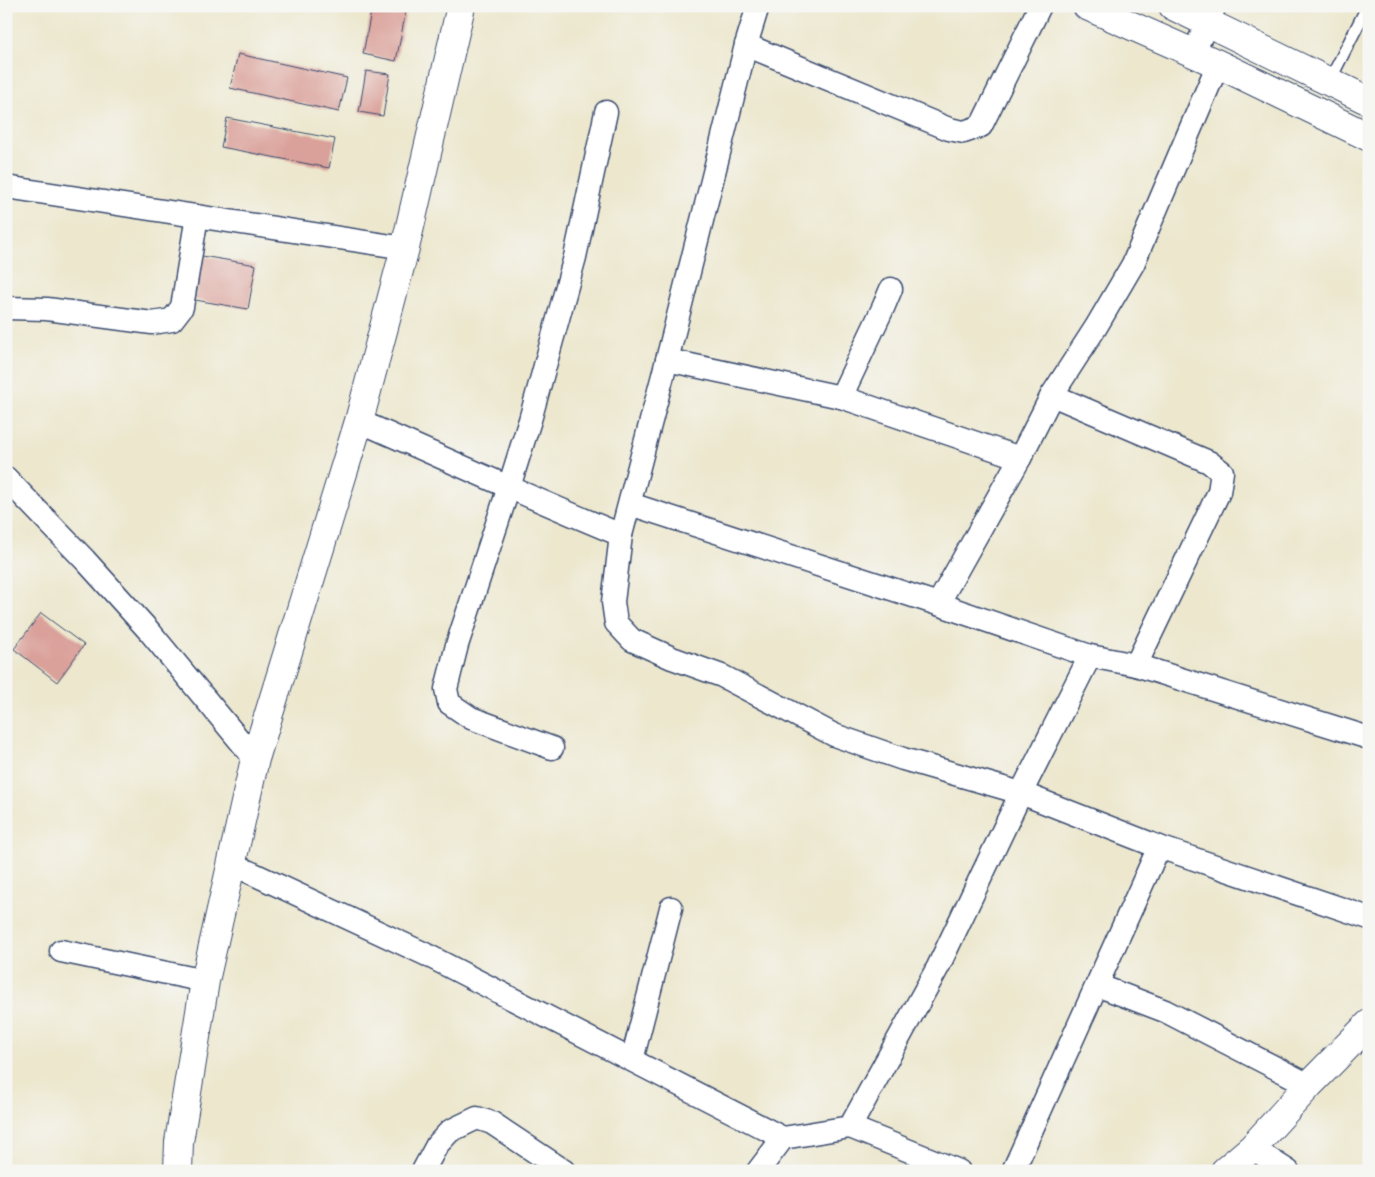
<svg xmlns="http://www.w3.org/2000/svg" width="1375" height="1177" viewBox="0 0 1375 1177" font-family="'Playpen Sans',sans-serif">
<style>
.building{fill:#daa09a}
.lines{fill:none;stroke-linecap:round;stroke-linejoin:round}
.service-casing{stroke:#3a4b6f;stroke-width:14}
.minor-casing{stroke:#3a4b6f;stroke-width:25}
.tertiary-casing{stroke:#3a4b6f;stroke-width:30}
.secondary-casing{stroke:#3a4b6f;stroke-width:30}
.service{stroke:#fff;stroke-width:11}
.minor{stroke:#fff;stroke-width:22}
.tertiary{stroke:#fff;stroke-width:28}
.secondary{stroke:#fff;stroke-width:28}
</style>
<rect width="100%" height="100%" fill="#f6f6f2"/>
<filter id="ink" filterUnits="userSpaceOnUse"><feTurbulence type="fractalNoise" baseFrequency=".02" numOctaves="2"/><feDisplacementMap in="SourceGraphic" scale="10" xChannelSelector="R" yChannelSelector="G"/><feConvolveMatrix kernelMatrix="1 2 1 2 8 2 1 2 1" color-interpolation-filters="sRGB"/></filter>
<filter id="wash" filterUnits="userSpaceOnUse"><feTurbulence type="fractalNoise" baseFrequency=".0096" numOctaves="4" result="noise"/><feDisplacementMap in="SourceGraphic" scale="20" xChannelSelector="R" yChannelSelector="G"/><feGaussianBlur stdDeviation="1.12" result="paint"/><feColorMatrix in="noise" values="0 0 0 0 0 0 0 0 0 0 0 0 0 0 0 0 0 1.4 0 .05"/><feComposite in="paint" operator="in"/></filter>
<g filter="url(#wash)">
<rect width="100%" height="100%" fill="#ece7cd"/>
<g id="blocks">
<g class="building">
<polygon points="372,6 407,6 396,61 363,54"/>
<polygon points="238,54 347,78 339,112 230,88"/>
<polygon points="366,71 390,74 383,116 359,112"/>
<polygon points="227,118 335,139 329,168 221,147"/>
<polygon points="202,256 256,265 248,309 195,300"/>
<polygon points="41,613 84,645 57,682 14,649"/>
</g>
</g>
</g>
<g filter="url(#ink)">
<use href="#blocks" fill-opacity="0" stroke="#3a4b6f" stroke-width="1"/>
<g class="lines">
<g class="service-casing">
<polyline id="service" points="1329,82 1365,11 1369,12"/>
</g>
<g class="minor-casing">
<g id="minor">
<polyline points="758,6 746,45 667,360 621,535 613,602 616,623 632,640 672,658 722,676 834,735 903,759 1021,793 1159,847 1369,918"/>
<polyline points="746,45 949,129 964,132 981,126 1040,6"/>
<polyline points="1193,54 1215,6"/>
<polyline points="6,187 405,248"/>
<polyline points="6,308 47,309 152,323 172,320 182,307 197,216"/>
<polyline points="667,360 841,397 1020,458"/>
<polyline points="1052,395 1209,462 1222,472 1219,492 1136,665"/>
<polyline points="841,397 883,308 891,289"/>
<path d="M 359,421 C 446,459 533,499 621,535"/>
<polyline points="6,478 85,560 150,632 255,759"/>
<polyline points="630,504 938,604 1090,656 1136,665 1369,738"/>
<polyline points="938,604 1020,458 1052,395 1096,327 1133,264 1218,64"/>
<polyline points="552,748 471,718 449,703 446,689 457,645 509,487 530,420 575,257 606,112"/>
<polyline points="230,863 425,954 783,1138"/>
<polyline points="61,951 205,981"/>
<polyline points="1097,985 1165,1011 1309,1085"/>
<polyline points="632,1060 671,908"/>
<polyline points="850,1127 959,1171"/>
<polyline points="1252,1148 1288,1171"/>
<polyline points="423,1171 437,1145 450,1131 477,1118 492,1123 564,1171"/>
<polyline points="758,1171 783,1138 850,1127 938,967 1021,793 1090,656"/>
<polyline points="1013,1171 1159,847"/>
</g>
</g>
<g class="tertiary-casing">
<g id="tertiary">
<polyline points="178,1171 179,1142 205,981 255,759 359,421 405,248 461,6"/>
<polyline points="1225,1171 1252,1148 1309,1085 1369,1024"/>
</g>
</g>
<g class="secondary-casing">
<g id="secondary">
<polyline points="1087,6 1218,64 1369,137"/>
<polyline points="1173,6 1369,101"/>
</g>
</g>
<use href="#service" class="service"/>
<use href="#minor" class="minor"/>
<use href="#tertiary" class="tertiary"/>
<use href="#secondary" class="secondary"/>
</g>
</g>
<rect width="1375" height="1177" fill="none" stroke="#f6f6f2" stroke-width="25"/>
</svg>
